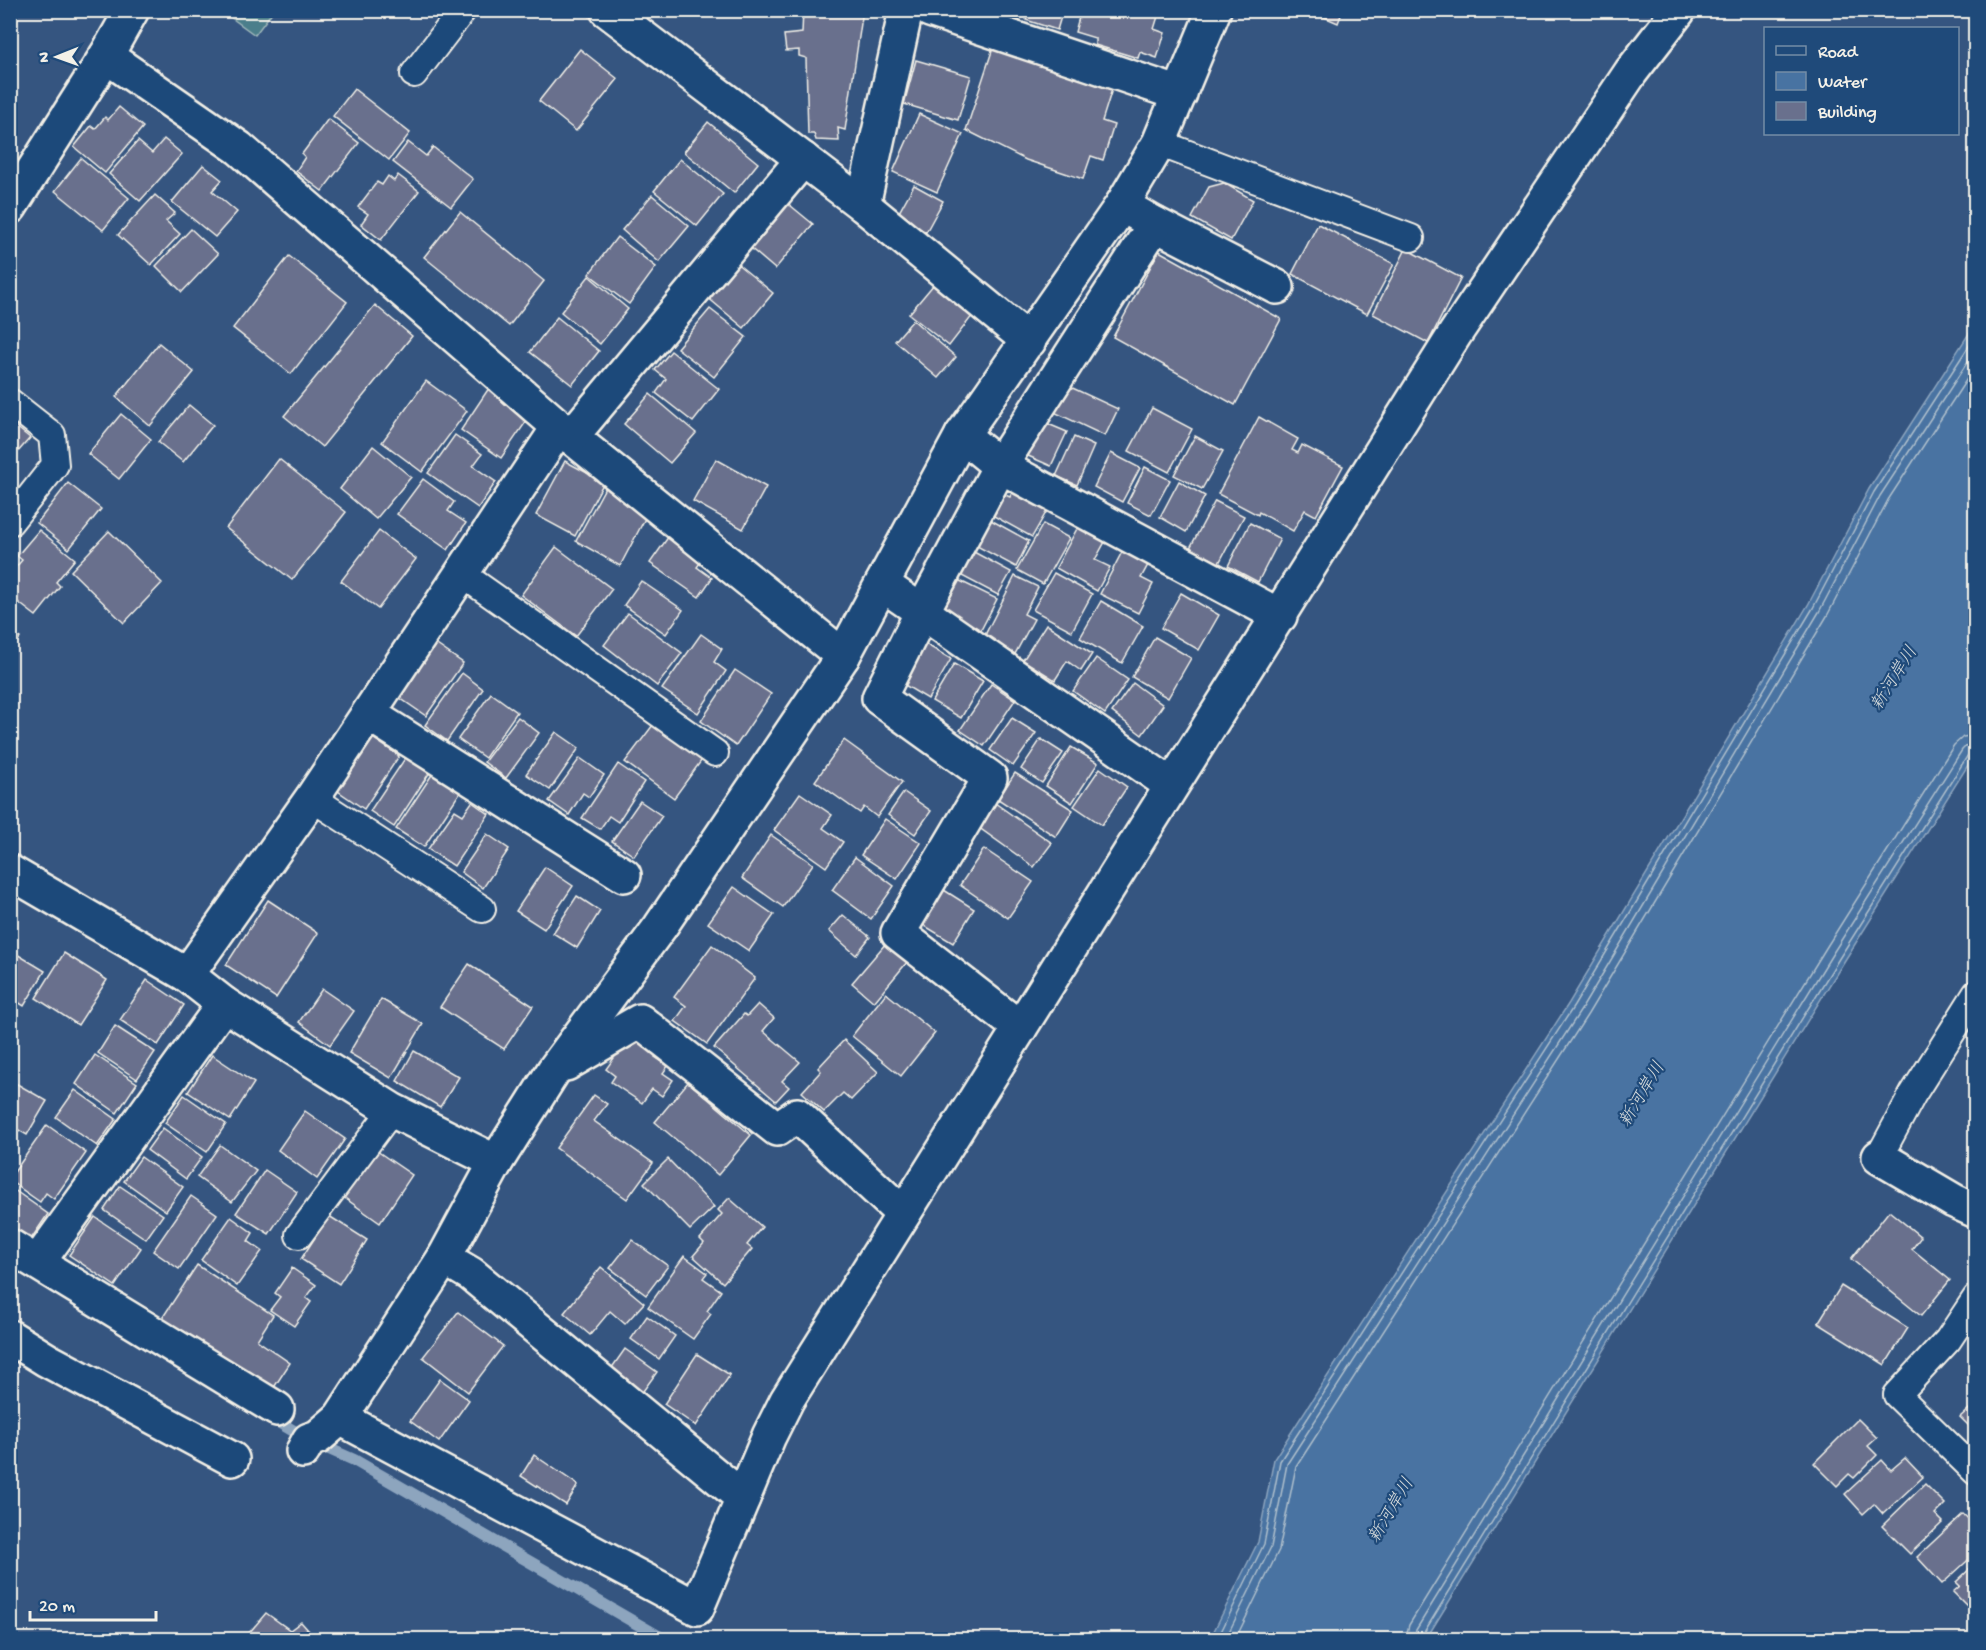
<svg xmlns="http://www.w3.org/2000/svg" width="1986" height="1650" viewBox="0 0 1986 1650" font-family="'Gochi Hand','Klee One',sans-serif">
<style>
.green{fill:#4c7e8b;stroke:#a0b8ba;stroke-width:1.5}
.water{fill:#4873a2;stroke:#8da5be;stroke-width:1.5}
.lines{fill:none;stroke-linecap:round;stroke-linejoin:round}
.shore{stroke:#afbfcc;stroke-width:1.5}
.stream{stroke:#8da5be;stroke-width:12}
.building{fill:#69708d;stroke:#f4f1e8;stroke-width:1.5}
.lane-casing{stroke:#f4f1e8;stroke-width:30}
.street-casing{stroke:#f4f1e8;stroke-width:38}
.lane{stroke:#1f4a7a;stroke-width:26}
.street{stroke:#1f4a7a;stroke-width:33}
.labels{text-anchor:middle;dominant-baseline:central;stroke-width:4.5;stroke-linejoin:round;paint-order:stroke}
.water-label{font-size:18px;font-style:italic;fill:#dadede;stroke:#1f4a7a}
</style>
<rect width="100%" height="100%" fill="#355580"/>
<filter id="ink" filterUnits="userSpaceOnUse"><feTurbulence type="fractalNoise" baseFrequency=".0167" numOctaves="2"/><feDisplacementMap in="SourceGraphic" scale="12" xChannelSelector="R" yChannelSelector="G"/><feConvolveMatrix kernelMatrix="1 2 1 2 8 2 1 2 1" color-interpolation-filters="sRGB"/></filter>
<g filter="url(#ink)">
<polygon class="green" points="222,11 273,11 255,35"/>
<polygon class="water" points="1975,324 1975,754 1845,960 1426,1639 1210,1639 1258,1542 1274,1459 1569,1003 1808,605 1869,489"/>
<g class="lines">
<g class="shore">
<polyline points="1217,1640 1264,1544 1280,1461 1574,1006 1813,608 1874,492 1976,335"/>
<polyline points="1225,1640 1271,1547 1287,1464 1581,1010 1819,612 1880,496 1976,349"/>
<polyline points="1235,1640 1279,1550 1296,1467 1588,1014 1827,616 1888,500 1976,365"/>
<polyline points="1405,1640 1409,1625 1826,948 1954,745 1963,737 1976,735"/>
<polyline points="1414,1640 1416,1630 1833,953 1962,750 1967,745 1976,744"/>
<polyline points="1422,1640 1423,1634 1840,957 1968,755 1976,751"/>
</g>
<polyline class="stream" points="270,1417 309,1440 354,1460 665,1640"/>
</g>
<g class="building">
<polygon points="803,10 863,10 845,130 838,128 839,141 816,140 814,134 808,134 806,58 799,56 799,50 786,51 784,35 802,33"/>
<polygon points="1000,10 1022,10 1020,19 999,13"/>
<polygon points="1029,10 1063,10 1057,30 1026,20"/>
<polygon points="1081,10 1160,10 1154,29 1165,33 1157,58 1140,52 1138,58 1095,45 1095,38 1075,32"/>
<polygon points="1308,10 1343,10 1338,23"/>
<polygon points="993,48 1113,86 1102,121 1114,125 1103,160 1091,156 1083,179 1026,160 966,130"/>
<polygon points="580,49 618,79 576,131 539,101"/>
<polygon points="916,60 971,76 958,120 904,104"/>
<polygon points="354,89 410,133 389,160 333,116"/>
<polygon points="119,107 143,127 105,173 74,147 91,126 95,129 105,117 108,120"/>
<polygon points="919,114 963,134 937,192 893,172"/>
<polygon points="328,119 359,143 322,191 296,171 305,157 302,154"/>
<polygon points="708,122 758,163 734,193 684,152"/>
<polygon points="164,139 182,154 140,201 109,174 138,141 152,153"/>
<polygon points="408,142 426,156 433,147 473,179 451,207 393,162"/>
<polygon points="81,158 129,198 103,230 55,191"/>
<polygon points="680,159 723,194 697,226 654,191"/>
<polygon points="203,165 222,180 212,191 237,212 215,237 172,202"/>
<polygon points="398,175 419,191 381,240 361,224 368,214 358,207 377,182 382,185 388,176 394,181"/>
<polygon points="1224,183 1253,200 1231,240 1192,218 1209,187"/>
<polygon points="914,185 943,201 926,232 897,216"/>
<polygon points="155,195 175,213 166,221 180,234 151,265 118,235"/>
<polygon points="652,195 689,226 659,262 622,230"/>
<polygon points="785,201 813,224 775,269 748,246"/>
<polygon points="460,212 544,281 509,326 424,257"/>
<polygon points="1318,224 1394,264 1367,314 1292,274"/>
<polygon points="191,229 218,254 182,292 156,266"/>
<polygon points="617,237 656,267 629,304 589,274"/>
<polygon points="1406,249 1461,278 1428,343 1373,314"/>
<polygon points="1159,251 1281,319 1235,405 1113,337"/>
<polygon points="289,256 347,302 291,374 233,328"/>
<polygon points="735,262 773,293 744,328 707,297"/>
<polygon points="589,276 628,309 600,344 561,312"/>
<polygon points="934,284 973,315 949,346 909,314"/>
<polygon points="375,305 412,336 322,447 284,416"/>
<polygon points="710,309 746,337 714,377 677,348"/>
<polygon points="557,317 599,351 572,385 530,352"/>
<polygon points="913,320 956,357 938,378 895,341"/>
<polygon points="159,343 194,372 150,426 116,397"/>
<polygon points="671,351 719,389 693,422 656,393 666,379 655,370"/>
<polygon points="426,381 467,411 422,472 382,442"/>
<polygon points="1066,385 1118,409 1105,436 1054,412"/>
<polygon points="489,388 530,416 501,458 461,430"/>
<polygon points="650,394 696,433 670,463 624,424"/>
<polygon points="189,405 213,425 183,462 158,442"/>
<polygon points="1152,408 1192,429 1169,472 1129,451"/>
<polygon points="121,414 151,439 119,479 88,454"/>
<polygon points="1259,417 1298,439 1292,450 1298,453 1302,445 1343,466 1316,516 1305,510 1293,531 1259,512 1258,515 1218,494"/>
<polygon points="1041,421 1067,432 1051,466 1026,455"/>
<polygon points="10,422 30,438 10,461"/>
<polygon points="455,435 482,454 473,466 496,482 478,508 428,473"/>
<polygon points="1195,436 1223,451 1202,489 1174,475"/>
<polygon points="1074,437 1094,446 1077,485 1056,476"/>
<polygon points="373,446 411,477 376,519 340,489"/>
<polygon points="1111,453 1140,468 1122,502 1094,487"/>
<polygon points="279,459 346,512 292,580 226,528"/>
<polygon points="716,459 766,487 743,529 693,501"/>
<polygon points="565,461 604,482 575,536 536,515"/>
<polygon points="1145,467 1170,480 1151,515 1127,503"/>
<polygon points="423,479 454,502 448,511 466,523 448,550 397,514"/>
<polygon points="1179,481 1205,496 1186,532 1160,517"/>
<polygon points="68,483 101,509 69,549 37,523"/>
<polygon points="606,486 650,509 620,566 576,541"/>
<polygon points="1013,490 1048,509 1032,537 992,515 1003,494 1010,497"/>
<polygon points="1215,501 1244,516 1219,563 1190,548"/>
<polygon points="989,519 1029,541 1016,567 975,545"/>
<polygon points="1250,523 1280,539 1258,582 1228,566"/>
<polygon points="1043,524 1069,538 1043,584 1017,570"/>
<polygon points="1079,525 1106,540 1095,560 1110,567 1097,591 1056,568"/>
<polygon points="39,530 75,559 56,582 60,586 36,616 10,596 10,574 22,560 17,556"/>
<polygon points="109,531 162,583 124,623 71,571"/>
<polygon points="379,531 416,559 378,609 341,581"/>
<polygon points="671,533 705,556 697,567 712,578 699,597 650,563"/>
<polygon points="556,547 612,589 576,636 521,595"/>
<polygon points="1123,550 1149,563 1141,578 1153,584 1138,613 1100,594"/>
<polygon points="972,551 1011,572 998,595 960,575"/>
<polygon points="1054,573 1092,594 1072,631 1033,610"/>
<polygon points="1015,576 1038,587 1024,614 1034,619 1015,654 984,637"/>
<polygon points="958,580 997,599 981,630 943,609"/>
<polygon points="641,581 683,610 666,634 624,605"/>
<polygon points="1181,593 1219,615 1199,650 1161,628"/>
<polygon points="1101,601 1143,626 1122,663 1080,638"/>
<polygon points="628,613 682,653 657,686 604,645"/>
<polygon points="1046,624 1092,654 1081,671 1067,661 1055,680 1023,660"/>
<polygon points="10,630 20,638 10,649"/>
<polygon points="701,634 722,649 714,662 726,671 698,713 662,689"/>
<polygon points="1155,637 1191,658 1168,698 1132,677"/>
<polygon points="922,642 951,659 928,699 898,681"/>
<polygon points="434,643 463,663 426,716 397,696"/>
<polygon points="1096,658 1128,680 1105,714 1073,691"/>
<polygon points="954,664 983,681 961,718 932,701"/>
<polygon points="735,670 771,694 736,746 701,721"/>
<polygon points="462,673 483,689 447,741 425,725"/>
<polygon points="1133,683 1163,705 1142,735 1112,712"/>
<polygon points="991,684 1015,700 984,746 960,730"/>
<polygon points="491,693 517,712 485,758 458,739"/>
<polygon points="518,717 539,733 506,778 484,762"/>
<polygon points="1012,718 1036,733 1013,766 990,750"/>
<polygon points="656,721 704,757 674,798 625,762"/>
<polygon points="556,732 579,748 550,790 526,774"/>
<polygon points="371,737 399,756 364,809 335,789"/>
<polygon points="1041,739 1063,753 1042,783 1021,769"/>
<polygon points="844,740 902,782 877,817 864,807 860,813 815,781"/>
<polygon points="1071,747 1098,763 1072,803 1046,786"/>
<polygon points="408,754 432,769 394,827 370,811"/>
<polygon points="580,758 604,775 589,797 583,793 569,815 549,801"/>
<polygon points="618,764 644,782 618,822 609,816 600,829 582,818"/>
<polygon points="1100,768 1127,787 1102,825 1074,806"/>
<polygon points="433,773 461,791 424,847 396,829"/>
<polygon points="1015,773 1073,810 1056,837 998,799"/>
<polygon points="904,792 931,811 915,834 888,815"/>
<polygon points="800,793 832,815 823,828 843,842 826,867 774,830"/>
<polygon points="640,801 662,816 634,856 612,841"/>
<polygon points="472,802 489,814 454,866 428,849 455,810 463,815"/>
<polygon points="995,803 1052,843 1034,867 978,827"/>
<polygon points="885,819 921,843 897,879 861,855"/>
<polygon points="487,834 509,849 483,888 461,872"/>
<polygon points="771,835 813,864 783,907 742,878"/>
<polygon points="984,849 1033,882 1008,918 960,885"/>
<polygon points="855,857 894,886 871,919 832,890"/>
<polygon points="545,867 573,886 544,929 516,911"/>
<polygon points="936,885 974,909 953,943 915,920"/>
<polygon points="734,887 774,915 749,951 708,923"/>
<polygon points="577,896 600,911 577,948 553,933"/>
<polygon points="268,900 318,933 276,998 226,965"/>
<polygon points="843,915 870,937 856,955 829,931"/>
<polygon points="886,943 908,961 874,1002 852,983"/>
<polygon points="712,945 755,978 707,1044 675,1021 686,1006 674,997"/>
<polygon points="10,950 45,971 24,1006 10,997"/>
<polygon points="64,953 107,980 78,1025 36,998"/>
<polygon points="469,964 533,1006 504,1049 440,1007"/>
<polygon points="147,980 184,1005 158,1045 120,1020"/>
<polygon points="322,989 354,1011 330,1045 299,1022"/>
<polygon points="886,993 935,1033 901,1076 852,1036"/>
<polygon points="381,999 423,1024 391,1078 349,1053"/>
<polygon points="758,1004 774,1018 763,1031 800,1062 782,1081 789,1087 776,1101 714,1048 744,1014 747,1016"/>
<polygon points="115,1026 155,1052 137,1079 98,1053"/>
<polygon points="638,1034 660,1050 655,1057 668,1066 663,1073 673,1080 662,1096 652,1089 642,1103 611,1082 615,1076 606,1069 624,1044 629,1047"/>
<polygon points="844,1040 878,1072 851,1100 843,1093 824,1112 802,1092 821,1071 818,1068"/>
<polygon points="414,1051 459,1077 440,1107 397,1081"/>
<polygon points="95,1055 137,1083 117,1113 76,1084"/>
<polygon points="212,1055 254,1083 230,1120 188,1092"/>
<polygon points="10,1080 47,1101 27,1135 10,1125"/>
<polygon points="688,1082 751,1135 718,1175 655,1122"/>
<polygon points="75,1090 116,1119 97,1146 56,1117"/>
<polygon points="184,1095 226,1124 207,1152 165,1123"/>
<polygon points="594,1095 607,1104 594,1121 653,1163 627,1199 556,1148"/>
<polygon points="305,1111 345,1139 317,1179 278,1150"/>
<polygon points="47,1125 86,1153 54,1199 46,1193 40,1202 10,1181 10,1178"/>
<polygon points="163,1128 202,1157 186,1179 147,1150"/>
<polygon points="220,1145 256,1171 232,1202 197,1177"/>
<polygon points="374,1149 412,1175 380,1223 342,1196"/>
<polygon points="141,1157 183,1187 166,1211 124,1181"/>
<polygon points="668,1159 714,1207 690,1230 644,1183"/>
<polygon points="265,1170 297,1192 269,1234 236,1213"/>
<polygon points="120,1186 163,1215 146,1239 104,1210"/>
<polygon points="10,1187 48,1214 27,1245 10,1233"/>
<polygon points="191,1196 217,1214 179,1269 153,1251"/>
<polygon points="729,1198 762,1227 747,1245 752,1249 723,1283 693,1256 704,1243 700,1239 722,1214 718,1210"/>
<polygon points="1889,1211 1921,1237 1912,1249 1950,1280 1921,1316 1851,1259"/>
<polygon points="329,1216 367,1240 339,1284 301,1259"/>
<polygon points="95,1217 141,1248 115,1286 69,1255"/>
<polygon points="231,1217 253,1233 248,1241 262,1251 237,1286 201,1260"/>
<polygon points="632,1240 668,1266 646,1295 610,1268"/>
<polygon points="684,1256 707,1273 703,1278 721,1291 707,1311 711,1314 693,1339 648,1307"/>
<polygon points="197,1265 273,1315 257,1340 290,1363 271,1392 161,1320"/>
<polygon points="601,1267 644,1303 625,1324 610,1311 590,1335 564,1313"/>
<polygon points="292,1268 316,1285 306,1298 311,1302 294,1326 270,1310 280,1297 275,1293"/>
<polygon points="1841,1286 1908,1328 1885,1365 1818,1323"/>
<polygon points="458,1312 503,1346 468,1392 423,1357"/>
<polygon points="647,1316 675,1336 659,1359 631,1339"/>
<polygon points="625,1349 657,1372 638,1398 606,1376"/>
<polygon points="697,1354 730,1375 696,1426 664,1404"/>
<polygon points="440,1379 469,1400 439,1442 410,1421"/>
<polygon points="1976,1403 1976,1433 1960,1417"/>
<polygon points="1858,1419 1877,1438 1868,1446 1877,1455 1854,1478 1849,1474 1837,1486 1814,1463"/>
<polygon points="534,1455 578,1485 566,1505 521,1476"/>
<polygon points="1905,1458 1923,1477 1883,1514 1874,1504 1863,1514 1845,1494 1882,1460 1891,1470"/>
<polygon points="1925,1484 1945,1504 1935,1514 1943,1522 1910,1554 1882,1526"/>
<polygon points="1963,1514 1976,1526 1976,1553 1942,1584 1917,1557"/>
<polygon points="1976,1563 1976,1615 1953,1592 1960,1586 1956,1582"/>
<polygon points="266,1613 290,1630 301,1622 317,1640 243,1640"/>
<polygon points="1611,1631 1636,1640 1608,1640"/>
</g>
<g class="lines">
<g class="lane-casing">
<g id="lane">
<polyline points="414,74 463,10"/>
<polyline points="1159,143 1411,238"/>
<polyline points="10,402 52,435 55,465 10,522"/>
<polyline points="462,574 715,753"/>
<polyline points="312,798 482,909"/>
<polyline points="1879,1157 1913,1094 1976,994"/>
<polyline points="299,1235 392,1110"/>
<polyline points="1976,1298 1948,1340 1897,1395 1976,1472"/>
</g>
</g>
<g class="street-casing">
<g id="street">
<polyline points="607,10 863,205 1029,341"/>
<polyline points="930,10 1180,94"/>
<polyline points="106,56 239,148 559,427 843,656"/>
<polyline points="863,205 906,10"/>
<polyline points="10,207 106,56 132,10"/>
<polyline points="1155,224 1277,287"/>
<polyline points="962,435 1000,466 1280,616"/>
<polyline points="571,437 803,159"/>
<polyline points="882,584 1171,785"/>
<polyline points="369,714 624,875"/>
<polyline points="10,872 187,975 224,1004 392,1110 496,1162"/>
<polyline points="187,975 312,798 559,427"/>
<polyline points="1020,1028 898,933 990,778 879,698 922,612 1000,466 1155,224 1122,205"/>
<polyline points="566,1064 640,1021 777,1129 797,1115 903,1214"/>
<polyline points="1879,1157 1954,1201 1976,1211"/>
<polyline points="10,1246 277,1409"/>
<polyline points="444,1258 471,1274 743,1498"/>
<polyline points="38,1262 224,1004"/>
<polyline points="10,1337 47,1360 232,1459"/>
<polyline points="340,1418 697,1608 769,1436 787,1400 1455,334 1631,72 1679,10"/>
<polyline points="303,1451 309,1440 318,1437 340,1418 444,1258 496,1162 554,1070 660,927 843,656 962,435 1122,205 1159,143 1214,10"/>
</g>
</g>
<use href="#lane" class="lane"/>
<use href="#street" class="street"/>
</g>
</g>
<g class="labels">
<g class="water-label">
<text transform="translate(1895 679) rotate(-58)">新河岸川</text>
<text transform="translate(1643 1095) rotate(-59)">新河岸川</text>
<text transform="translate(1392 1511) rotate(-59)">新河岸川</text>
</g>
</g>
<rect width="1986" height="1650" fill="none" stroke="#1f4a7a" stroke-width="36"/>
<rect x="18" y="18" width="1950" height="1614" fill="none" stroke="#f4f1e8" stroke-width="2" filter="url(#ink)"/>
<rect x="1764" y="27" width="195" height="108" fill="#1f4a7a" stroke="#748da6" stroke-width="1.5"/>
<rect x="1776" y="46" width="30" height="9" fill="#1f4a7a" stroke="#748da6" stroke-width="1.5"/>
<text x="1818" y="57" font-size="18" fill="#f4f1e8">Road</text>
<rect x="1776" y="72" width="30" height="18" fill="#4873a2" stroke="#748da6" stroke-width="1.5"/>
<text x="1818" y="87" font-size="18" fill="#f4f1e8">Water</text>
<rect x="1776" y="102" width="30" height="18" fill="#69708d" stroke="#748da6" stroke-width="1.5"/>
<text x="1818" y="117" font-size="18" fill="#f4f1e8">Building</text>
<g transform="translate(57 57) rotate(269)" stroke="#1f4a7a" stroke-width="4.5" paint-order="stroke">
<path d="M0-4.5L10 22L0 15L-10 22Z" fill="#f4f1e8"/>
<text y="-9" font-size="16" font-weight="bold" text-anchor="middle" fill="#f4f1e8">N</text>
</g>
<path d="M30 1611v9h126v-9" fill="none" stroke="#f4f1e8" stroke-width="3"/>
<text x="39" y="1611" font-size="18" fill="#f4f1e8" stroke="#1f4a7a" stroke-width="4.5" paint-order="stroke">20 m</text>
</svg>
